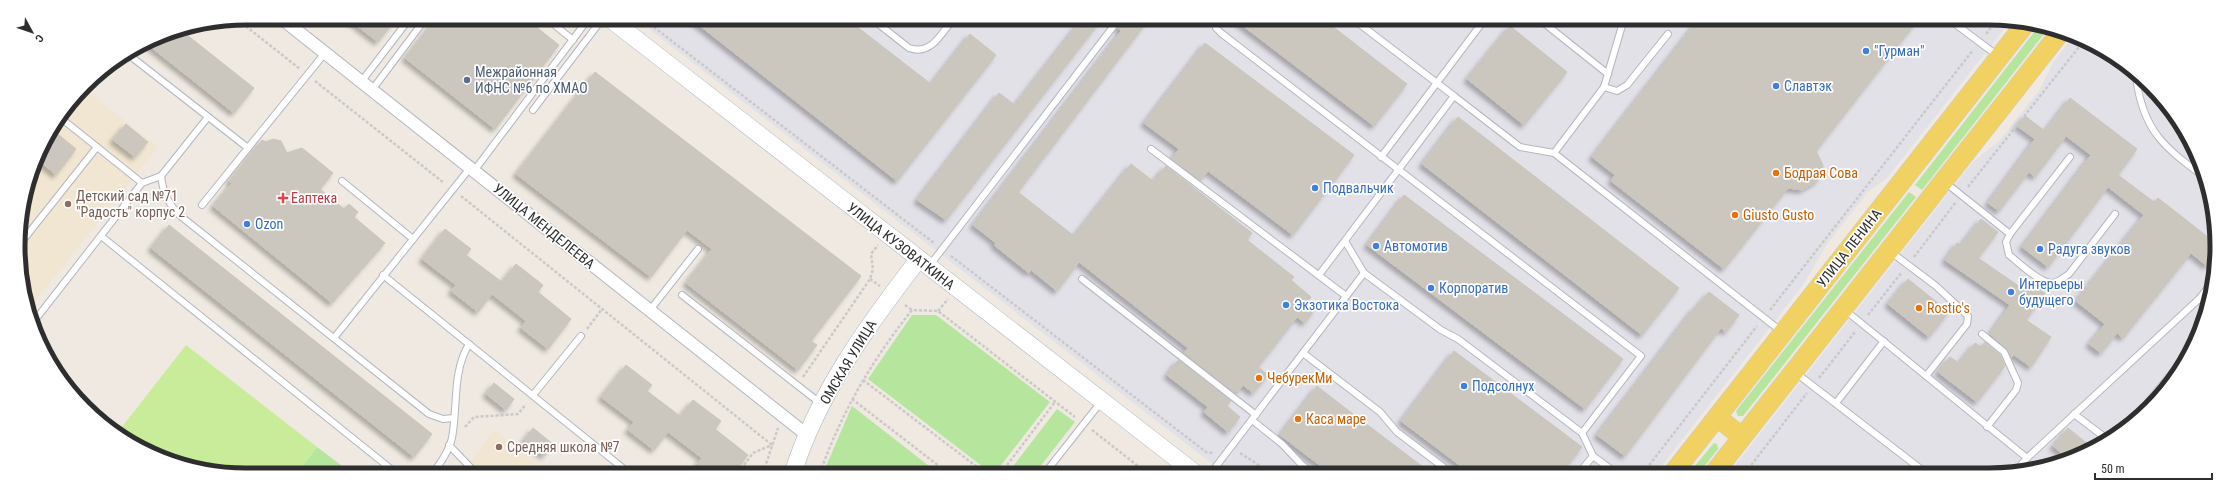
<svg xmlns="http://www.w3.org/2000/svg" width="2235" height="493" viewBox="0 0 2235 493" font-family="'Roboto Condensed',sans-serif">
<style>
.industrial{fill:#e3e1e8}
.education{fill:#f0e6d1}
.green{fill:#b6e59e}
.pitch{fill:#c9ec9a}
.building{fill:#cbc7bf;stroke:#cbc5ba;filter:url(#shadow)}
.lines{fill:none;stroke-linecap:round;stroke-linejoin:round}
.lane-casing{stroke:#b4b7c1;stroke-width:8}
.street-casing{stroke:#b4b7c1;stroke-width:14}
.secondary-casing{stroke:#b4b7c1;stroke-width:18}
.primary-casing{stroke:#c9c9c9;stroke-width:20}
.path{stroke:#c9c9c9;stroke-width:2.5;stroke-dasharray:3 2;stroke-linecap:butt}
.lane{stroke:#fff;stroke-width:6}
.street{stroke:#fff;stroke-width:12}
.secondary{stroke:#fff;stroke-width:17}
.primary{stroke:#f2d163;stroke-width:19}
.shop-dot{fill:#3f7fe0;stroke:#fff;stroke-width:1.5}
.service-dot{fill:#5c6f8a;stroke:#fff;stroke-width:1.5}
.food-dot{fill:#e8710a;stroke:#fff;stroke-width:1.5}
.health-dot{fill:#e0444e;stroke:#fff;stroke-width:1.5}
.education-dot{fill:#8d6e63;stroke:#fff;stroke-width:1.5}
.labels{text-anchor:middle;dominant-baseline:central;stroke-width:3.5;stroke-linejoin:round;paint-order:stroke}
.shop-label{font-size:14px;fill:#366cbe;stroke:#fff;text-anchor:start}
.service-label{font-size:14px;fill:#4e5e75;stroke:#fff;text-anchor:start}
.food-label{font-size:14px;fill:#c56008;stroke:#fff;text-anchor:start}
.education-label{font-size:14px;fill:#785e54;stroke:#fff;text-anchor:start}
.health-label{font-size:14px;fill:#be3a42;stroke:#fff;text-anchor:start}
.street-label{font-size:14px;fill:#2e2e2e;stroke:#fff}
.rim{fill:none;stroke:#2e2e2e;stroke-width:5}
</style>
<defs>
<filter id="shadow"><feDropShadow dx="-3.5" dy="3.5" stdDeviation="2" flood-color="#0004"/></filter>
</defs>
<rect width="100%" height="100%" fill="#efe9e1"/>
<g class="industrial">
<polygon points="635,18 2011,20 1887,178 1868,192 1827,244 1803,285 1656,473 1224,473"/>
<polygon points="2072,38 2103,49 2170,107 2209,187 2215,276 2194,347 2150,408 2090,451 2018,473 1729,473 1972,163 2001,139 2040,89 2054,61"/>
</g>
<g class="education">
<polygon points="83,88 158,147 29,308 18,232 35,159"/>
<polygon points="494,430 550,473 447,473 449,470 463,471"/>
</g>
<g class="green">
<polygon points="2038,27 2047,30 1922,190 1915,185"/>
<polygon points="1909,192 1916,197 1743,416 1738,416 1736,411"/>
<polygon points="912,315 936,315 1050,402 995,473 991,473 868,379"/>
<polygon points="852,406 938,473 823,473"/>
<polygon points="1057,409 1075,422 1035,473 1008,473"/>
<polygon points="1714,443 1717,444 1718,449 1699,473 1689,473"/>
<polygon points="317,447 350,472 349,473 297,473"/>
</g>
<polygon class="pitch" points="186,345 317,447 297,473 217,473 132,444 118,432"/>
<g class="building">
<polygon points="347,18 397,18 378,42"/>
<polygon points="436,18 525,18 559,45 495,129 405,58"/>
<polygon points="690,18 847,19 931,84 970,34 996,55 897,181"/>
<polygon points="1082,19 1102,19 946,220 917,200 999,93 1015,105"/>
<polygon points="1123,19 1149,19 1018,192 1074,236 1131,164 1153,181 1166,166 1252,233 1247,240 1294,277 1291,280 1311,297 1307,302 1315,309 1305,323 1297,317 1258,367 1268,375 1253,393 1243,385 1236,394 1184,353 1188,348 1079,262 1057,291 1031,270 1029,273 994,245 996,243 973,225 1121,31 1118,28"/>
<polygon points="1234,19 1323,19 1407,84 1374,126"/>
<polygon points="1698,20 1918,20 1816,151 1823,165 1822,173 1817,181 1802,190 1788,188 1724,269 1611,181 1615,175 1592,157"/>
<polygon points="1510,26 1567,72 1524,125 1467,79"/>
<polygon points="182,31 254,88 234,113 147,44 159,35"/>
<polygon points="1205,43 1354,155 1293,235 1208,171 1200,180 1171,159 1179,149 1144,123"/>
<polygon points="595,72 861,276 811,341 817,345 798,370 686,283 712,249 687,230 651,277 516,174"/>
<polygon points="2070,98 2137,149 2118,175 2154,202 2158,198 2213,241 2214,257 2207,266 2191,253 2123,338 2117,333 2101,353 2089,344 2105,324 2076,301 2144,215 2108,187 2048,267 2022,247 2091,155 2066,136 2035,177 2029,172 1999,211 1988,203 2035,139 2017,126 2025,116 2045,131"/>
<polygon points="1458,117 1679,288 1642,335 1422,164"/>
<polygon points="126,124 148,142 135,157 113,140"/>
<polygon points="54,131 76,149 56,175 36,158"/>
<polygon points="273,139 281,141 287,153 302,148 333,173 320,189 344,209 349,204 358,212 354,217 385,243 332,303 213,206 232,183 229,181 262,140 266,142"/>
<polygon points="1404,195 1623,359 1585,409 1367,245"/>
<polygon points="1981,219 1998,232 1978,258 2026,291 2031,283 2045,293 2026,320 2051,337 2031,367 2014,355 2011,358 2007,349 1990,334 2010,305 1945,260 1957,243 1961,245"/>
<polygon points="169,225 432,434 414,457 151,248"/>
<polygon points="445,229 471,249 466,255 502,282 516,264 543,285 538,292 571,319 548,349 521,328 526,321 492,294 478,312 451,291 456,285 422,259"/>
<polygon points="1908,279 1949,312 1929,337 1888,304"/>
<polygon points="1709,292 1739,315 1726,332 1721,328 1625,456 1597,435 1694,308 1695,309"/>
<polygon points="1985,342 2000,355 2005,366 1977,402 1938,372 1950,357 1959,363 1975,343 1981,347"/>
<polygon points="1454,351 1582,447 1562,473 1470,473 1401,421"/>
<polygon points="1178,360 1231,401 1227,406 1240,417 1228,432 1204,412 1208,407 1167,375"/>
<polygon points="626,365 652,385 647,391 680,416 693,400 721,421 715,429 748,455 734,473 709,473 697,464 702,458 668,432 654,450 628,430 634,422 601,397"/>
<polygon points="494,383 514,399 506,410 486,394"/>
<polygon points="1317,386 1340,404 1431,473 1330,473 1280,435"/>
<polygon points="533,428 553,444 544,456 524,440"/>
<polygon points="2068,428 2094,449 2067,458 2053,446"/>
</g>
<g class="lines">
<g class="lane-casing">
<g id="lane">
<polyline points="546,18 573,40"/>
<path d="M 872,19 L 909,48 C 931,56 942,33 953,19"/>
<polyline points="1215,19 1216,28 1221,33 1641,356 1582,433"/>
<polyline points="1353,19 1454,96"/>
<polyline points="1539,19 1608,74"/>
<polyline points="1950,20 1998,56"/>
<polyline points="129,55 248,148 325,53"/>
<path d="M 2136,77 C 2143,131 2164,147 2204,177"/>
<polyline points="361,82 410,18"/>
<polyline points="1604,87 1617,91 1627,85 1668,34"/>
<polyline points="372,90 426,18"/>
<polyline points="533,110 603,18"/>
<polyline points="62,119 142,183"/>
<polyline points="1151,149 1346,296"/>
<polyline points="1554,153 1604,87 1624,19"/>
<polyline points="1381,157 1485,19"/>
<polyline points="474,171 589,18"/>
<path d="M 161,176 C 163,193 168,202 178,214 L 429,414 L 443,419 L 454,418"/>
<polyline points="342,181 413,239"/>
<polyline points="1946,183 2010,234 2070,157"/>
<polyline points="202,205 248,148"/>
<path d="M 2010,234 L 2006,242 L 2009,255 C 2018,262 2041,284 2052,283 C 2058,283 2064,277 2069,274 L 2115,214"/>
<polyline points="101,236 396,473"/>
<polyline points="1345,241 1364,273"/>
<polyline points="20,244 97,147"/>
<polyline points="1891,252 1936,286 1968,316 1967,324 1926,376"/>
<polyline points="930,265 1119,19"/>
<polyline points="383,275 629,473"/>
<polyline points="1319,275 1454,96 1520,147 1554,153 1782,332"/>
<polyline points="1082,279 1256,415"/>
<polyline points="682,295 820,403"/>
<polyline points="2199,299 2207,304"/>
<polyline points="650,310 698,249"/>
<polyline points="1845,310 2027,458"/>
<polyline points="32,324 142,183 161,176 208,117"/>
<polyline points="1982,334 2004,352 2018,383 2016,390 1987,427"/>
<polyline points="334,338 470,168"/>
<polyline points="1303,353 1380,412 1397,432 1451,473"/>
<polyline points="1796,373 1926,473"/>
<polyline points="533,395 581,336"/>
<polyline points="1836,403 1884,341"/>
<polyline points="2074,414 2107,439"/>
<polyline points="2134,419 2194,347"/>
<polyline points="1252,420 1282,444 1301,464 1312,473"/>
<polyline points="449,445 471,468 474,473"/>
<path d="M 433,473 C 441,462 449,451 452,438 C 458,406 452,372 469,344"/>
<polyline points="1045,473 1101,402"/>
<polyline points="1211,473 1364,273 1441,330 1458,339 1582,433 1593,456 1616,473"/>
<polyline points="1579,473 1593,456"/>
<polyline points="2014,473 2027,458 2199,299 2214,280"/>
</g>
</g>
<g class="street-casing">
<polyline id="street" points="281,18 807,435"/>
</g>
<g class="secondary-casing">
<g id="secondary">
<polyline points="609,18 1195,473"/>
<path d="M 793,473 C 818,393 868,325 918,260"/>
</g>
</g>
<g class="primary-casing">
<g id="primary">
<polyline points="1717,417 1742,437"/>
<polyline points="1673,473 2026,23"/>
<polyline points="1714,473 2059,34"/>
</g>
</g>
<g class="path">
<polyline points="642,18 934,243"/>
<polyline points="238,20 300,69"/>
<polyline points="1986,34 1996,20"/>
<polyline points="315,81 444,183"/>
<polyline points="1968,187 2083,42"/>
<polyline points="461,196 772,445"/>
<polyline points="951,256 1206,452 1213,453"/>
<polyline points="1914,257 1956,202"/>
<polyline points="870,279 880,286"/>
<polyline points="905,305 912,310"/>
<polyline points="1770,310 1973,50"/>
<polyline points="938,311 948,299"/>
<polyline points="1868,315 1902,272"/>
<polyline points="587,329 602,309"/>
<polyline points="803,377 870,279 873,269 871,254 878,245"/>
<polyline points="1819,378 1855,332"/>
<polyline points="863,380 985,473"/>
<polyline points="852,399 948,473"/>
<polyline points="465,427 474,417 518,414 526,404"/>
<polyline points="1092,430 1147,473"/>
<polyline points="1240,453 1271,473"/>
<polyline points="738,473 753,453 772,445"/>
<polyline points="763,473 778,428"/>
<path d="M 820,473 C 841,413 872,360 912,310 L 938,311 L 1075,417"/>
<polyline points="1001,473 1055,402"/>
<polyline points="1643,473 1757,326"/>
<polyline points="1745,473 1807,393"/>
</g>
<use href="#lane" class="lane"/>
<use href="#street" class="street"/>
<use href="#secondary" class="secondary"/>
<use href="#primary" class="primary"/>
</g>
<g class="shop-dot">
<circle cx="1866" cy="51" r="4"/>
<circle cx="1776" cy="86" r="4"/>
<circle cx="1315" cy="188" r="4"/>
<circle cx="247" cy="224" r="4"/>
<circle cx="1376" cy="246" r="4"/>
<circle cx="2040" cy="249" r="4"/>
<circle cx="1431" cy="288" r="4"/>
<circle cx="2011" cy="292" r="4"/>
<circle cx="1286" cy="305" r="4"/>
<circle cx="1464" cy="386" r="4"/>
</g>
<circle class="service-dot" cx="467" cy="80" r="4"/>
<g class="food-dot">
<circle cx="1776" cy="173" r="4"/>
<circle cx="1735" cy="215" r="4"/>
<circle cx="1919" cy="308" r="4"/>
<circle cx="1259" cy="378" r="4"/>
<circle cx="1298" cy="419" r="4"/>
</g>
<path class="health-dot" d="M281 192h4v4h4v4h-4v4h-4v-4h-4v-4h4z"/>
<g class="education-dot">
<circle cx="68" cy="204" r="4"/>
<circle cx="499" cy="447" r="4"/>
</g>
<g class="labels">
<g class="shop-label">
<text x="1874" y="51">"Гурман"</text>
<text x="1784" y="86">Славтэк</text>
<text x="1323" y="188">Подвальчик</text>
<text x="255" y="224">Ozon</text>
<text x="1384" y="246">Автомотив</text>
<text x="2048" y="249">Радуга звуков</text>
<text x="2019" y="284">Интерьеры<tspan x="2019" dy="16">будущего</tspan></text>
<text x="1439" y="288">Корпоратив</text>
<text x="1294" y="305">Экзотика Востока</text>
<text x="1472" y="386">Подсолнух</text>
</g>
<g class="service-label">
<text x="475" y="72">Межрайонная<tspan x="475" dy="16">ИФНС №6 по ХМАО</tspan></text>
</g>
<g class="food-label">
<text x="1784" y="173">Бодрая Сова</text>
<text x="1743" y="215">Giusto Gusto</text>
<text x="1927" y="308">Rostic's</text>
<text x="1267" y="378">ЧебурекМи</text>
<text x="1306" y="419">Каса маре</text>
</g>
<g class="education-label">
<text x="76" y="196">Детский сад №71<tspan x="76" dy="16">"Радость" корпус 2</tspan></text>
<text x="507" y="447">Средняя школа №7</text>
</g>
<g class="health-label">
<text x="291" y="198">Еаптека</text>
</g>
<g class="street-label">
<text transform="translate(544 226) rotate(39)">УЛИЦА МЕНДЕЛЕЕВА</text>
<text transform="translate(901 246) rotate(38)">УЛИЦА КУЗОВАТКИНА</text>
<text transform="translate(1849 248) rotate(-52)">УЛИЦА ЛЕНИНА</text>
<text transform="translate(848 362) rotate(-59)">ОМСКАЯ УЛИЦА</text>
</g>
</g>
<path d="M0 0H2235V493H0ZM246 25H1989A221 221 0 0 1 2210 246V247A221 221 0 0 1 1989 468H246A221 221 0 0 1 25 247V246A221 221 0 0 1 246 25Z" fill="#fff" fill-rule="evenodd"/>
<path class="rim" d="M246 25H1989A221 221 0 0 1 2210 246V247A221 221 0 0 1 1989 468H246A221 221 0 0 1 25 247V246A221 221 0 0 1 246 25Z"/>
<g transform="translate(32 32) rotate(130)" stroke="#ffffff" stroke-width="3" paint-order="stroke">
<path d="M0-3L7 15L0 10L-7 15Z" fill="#2e2e2e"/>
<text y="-6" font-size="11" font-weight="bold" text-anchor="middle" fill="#2e2e2e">С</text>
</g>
<path d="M2095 473v6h117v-6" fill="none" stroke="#2e2e2e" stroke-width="2"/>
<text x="2101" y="473" font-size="12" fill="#2e2e2e" stroke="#ffffff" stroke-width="3" paint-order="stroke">50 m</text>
</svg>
